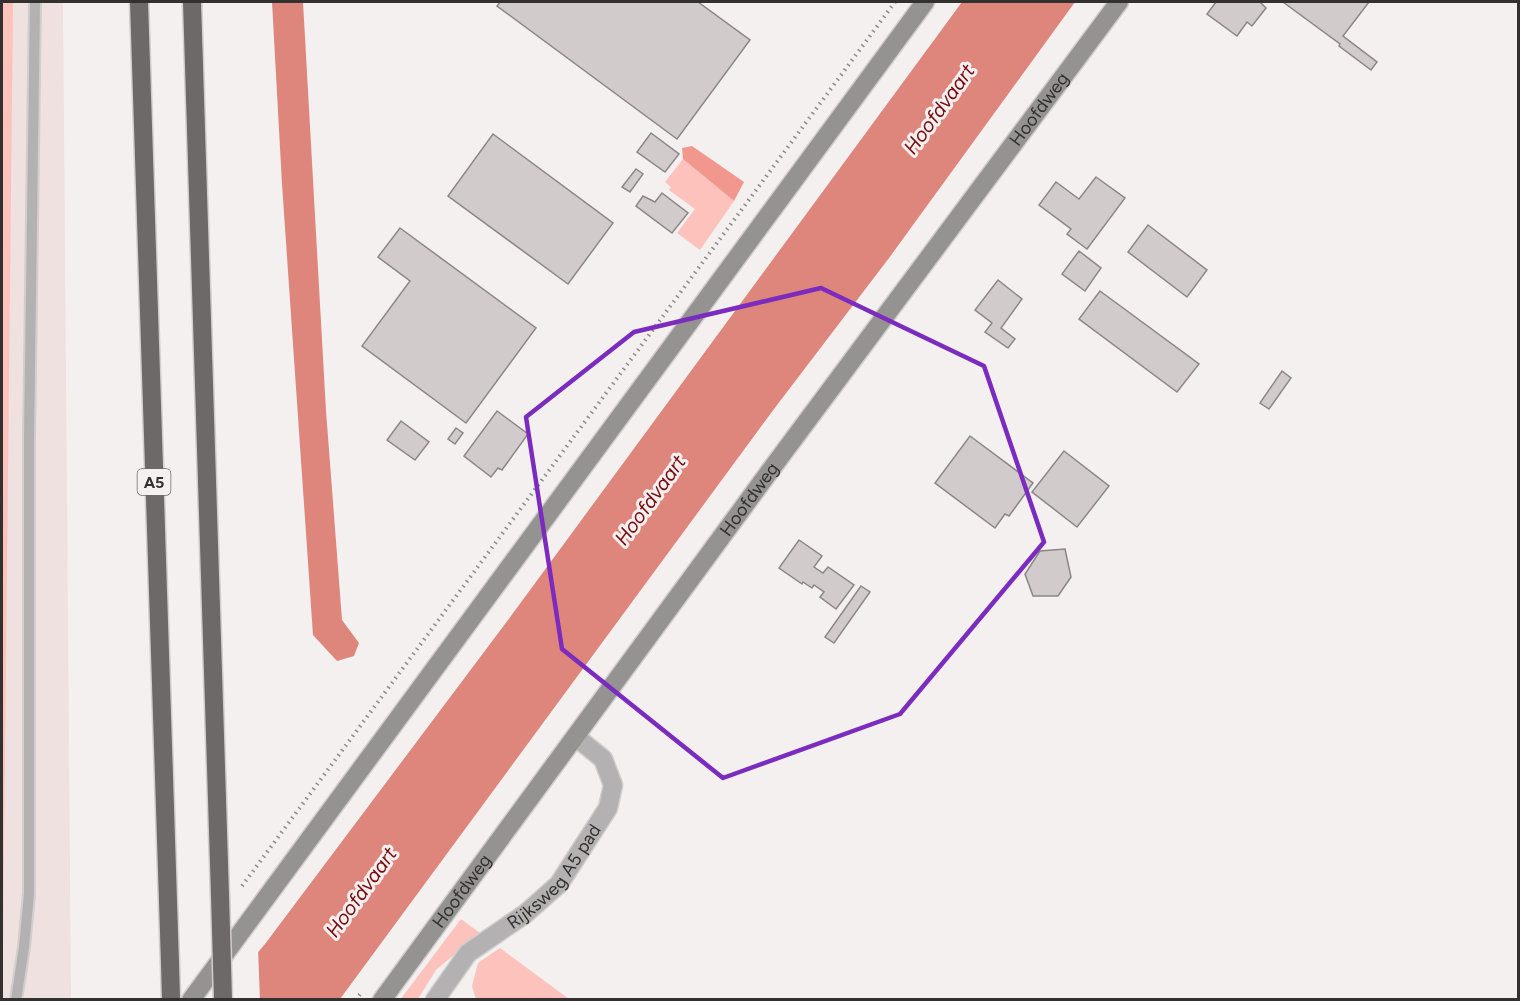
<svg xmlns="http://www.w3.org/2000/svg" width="1520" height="1001" viewBox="0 0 1520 1001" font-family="Figtree,sans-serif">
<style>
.built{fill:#eee1df}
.green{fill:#fcc2bb}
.forest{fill:#f2978d}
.water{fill:#de857c}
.pier{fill:#f4f0ef}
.building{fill:#d1cccb;stroke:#8b8786;stroke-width:1.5}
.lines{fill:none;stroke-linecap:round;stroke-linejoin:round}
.lane-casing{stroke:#d1cecd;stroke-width:14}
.street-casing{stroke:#d1cecd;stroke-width:21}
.secondary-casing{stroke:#d1cecd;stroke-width:21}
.highway-casing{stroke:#d1cecd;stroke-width:21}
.path{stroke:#8e8b8a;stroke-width:4;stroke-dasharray:1.5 4.5;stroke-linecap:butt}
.lane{stroke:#b3b1b1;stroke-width:10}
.street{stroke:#b3b1b1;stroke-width:18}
.secondary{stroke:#959292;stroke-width:18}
.highway{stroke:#6d6969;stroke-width:18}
.highway-bridge-casing{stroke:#d1cecd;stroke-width:21;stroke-linecap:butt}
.highway-bridge{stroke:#6d6969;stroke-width:18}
.marked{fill:none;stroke:#7b2cbf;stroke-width:4.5;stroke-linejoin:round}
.labels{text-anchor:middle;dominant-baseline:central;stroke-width:6;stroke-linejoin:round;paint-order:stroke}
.shield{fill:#f4f0ef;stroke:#6d6a69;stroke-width:1.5}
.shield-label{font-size:16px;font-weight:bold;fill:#333130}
.street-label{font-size:18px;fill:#333130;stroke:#f4f0ef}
.water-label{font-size:20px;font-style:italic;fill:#790b0f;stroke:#f4f0ef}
</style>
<rect width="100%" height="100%" fill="#f4f0ef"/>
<polygon class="built" points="2,2 63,2 71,999 2,1000"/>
<g class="green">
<polygon points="2,2 13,2 3,941 2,948"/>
<polygon points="683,159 734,201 700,250 677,233 695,209 669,190 671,187 665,182"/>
<polygon points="461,919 480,933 436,970 418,999 400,1000"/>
<polygon points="500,948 569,999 476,999 472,986 478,963"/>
</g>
<polygon class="forest" points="692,146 744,182 734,201 683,159 682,148"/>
<g class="water">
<polygon points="272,2 303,2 326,411 342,620 359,643 354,656 337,661 313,635 282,184"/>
<polygon points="962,2 1075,2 889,258 774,409 340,999 218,1000 265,944 508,620"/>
</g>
<polygon class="pier" points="258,948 260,1000 215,999 216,998"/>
<g class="building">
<polygon points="500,2 698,2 750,40 677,139 497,6"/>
<polygon points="1216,2 1262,2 1261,3 1266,8 1252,26 1247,22 1237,36 1207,14"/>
<polygon points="1283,2 1369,2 1343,36 1377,62 1371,70 1339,46 1340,44"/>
<polygon points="651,133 679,154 665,172 637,152"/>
<polygon points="493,134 613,223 568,284 448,196"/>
<polygon points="636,169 643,174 630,192 622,187"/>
<polygon points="1096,177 1125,198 1087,249 1067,234 1071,229 1039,205 1056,182 1079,199"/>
<polygon points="662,193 688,213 672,233 636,206 643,196 655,202"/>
<polygon points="1148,225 1207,270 1187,297 1128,252"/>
<polygon points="400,228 536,328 466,423 362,346 410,281 378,257"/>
<polygon points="1079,251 1101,268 1085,291 1062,274"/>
<polygon points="998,280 1022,299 1001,328 1015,339 1008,348 985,332 992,323 975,310"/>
<polygon points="1100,291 1199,364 1177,392 1079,319"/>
<polygon points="1282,371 1291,378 1269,409 1260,403"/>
<polygon points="497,411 528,434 502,470 498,468 491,477 464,456"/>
<polygon points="401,421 429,442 415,460 387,440"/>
<polygon points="456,428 463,433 455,444 448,439"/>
<polygon points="970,436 1033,483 1009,516 1005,514 995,528 935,483"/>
<polygon points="1064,451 1109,486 1077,527 1032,492"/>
<polygon points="799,540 822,556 814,567 823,573 828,567 854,585 836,609 820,597 824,592 814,585 812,588 803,582 802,584 779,568"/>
<polygon points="1065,549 1071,577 1058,596 1033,596 1025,574 1040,551"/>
<polygon points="861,586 870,592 834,643 825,637"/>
</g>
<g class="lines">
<g class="lane-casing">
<polyline id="lane" points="16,1000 24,947 29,894 29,438 35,2"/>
</g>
<g class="street-casing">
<g id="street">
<path id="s1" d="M 435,1000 L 468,953 L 525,914 L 559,884 L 608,808 L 613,785 L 603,759 L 576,737"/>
</g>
</g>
<g class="secondary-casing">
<g id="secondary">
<polyline points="191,1000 925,2"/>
<path id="s2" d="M 382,1000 L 775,464 L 1119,2"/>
</g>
</g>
<g class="highway-casing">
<g id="highway">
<polyline points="139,2 170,963"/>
<polyline points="192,2 220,895"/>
</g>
</g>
<g class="path">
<polyline points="242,886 895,2"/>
<polyline points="355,1000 362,992"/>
</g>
<use href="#lane" class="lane"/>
<use href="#street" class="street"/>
<use href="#secondary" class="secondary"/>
<use href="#highway" class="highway"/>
<g class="highway-bridge-casing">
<g id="highway-bridge">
<polyline points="220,895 223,1000"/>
<polyline points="170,963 171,1000"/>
</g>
</g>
<use href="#highway-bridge" class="highway-bridge"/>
</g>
<path class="marked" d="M 821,288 L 984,366 L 1044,542 L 900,714 L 723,778 L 562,649 L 526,417 L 634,332 Z"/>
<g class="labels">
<rect class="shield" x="137.5" y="469" width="33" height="26" rx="4.5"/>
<g class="shield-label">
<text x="154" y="482">A5</text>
</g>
<g class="street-label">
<text stroke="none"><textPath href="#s2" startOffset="1107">Hoofdweg</textPath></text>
<text stroke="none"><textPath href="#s2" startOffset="621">Hoofdweg</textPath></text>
<text stroke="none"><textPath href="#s1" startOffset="174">Rijksweg A5 pad</textPath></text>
<text stroke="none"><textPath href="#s2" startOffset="135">Hoofdweg</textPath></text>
</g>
<g class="water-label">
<text transform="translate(939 109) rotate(-54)">Hoofdvaart</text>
<text transform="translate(650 500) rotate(-54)">Hoofdvaart</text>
<text transform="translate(361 892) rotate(-54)">Hoofdvaart</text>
</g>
</g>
<rect width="1520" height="1001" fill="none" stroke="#333130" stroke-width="6"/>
</svg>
